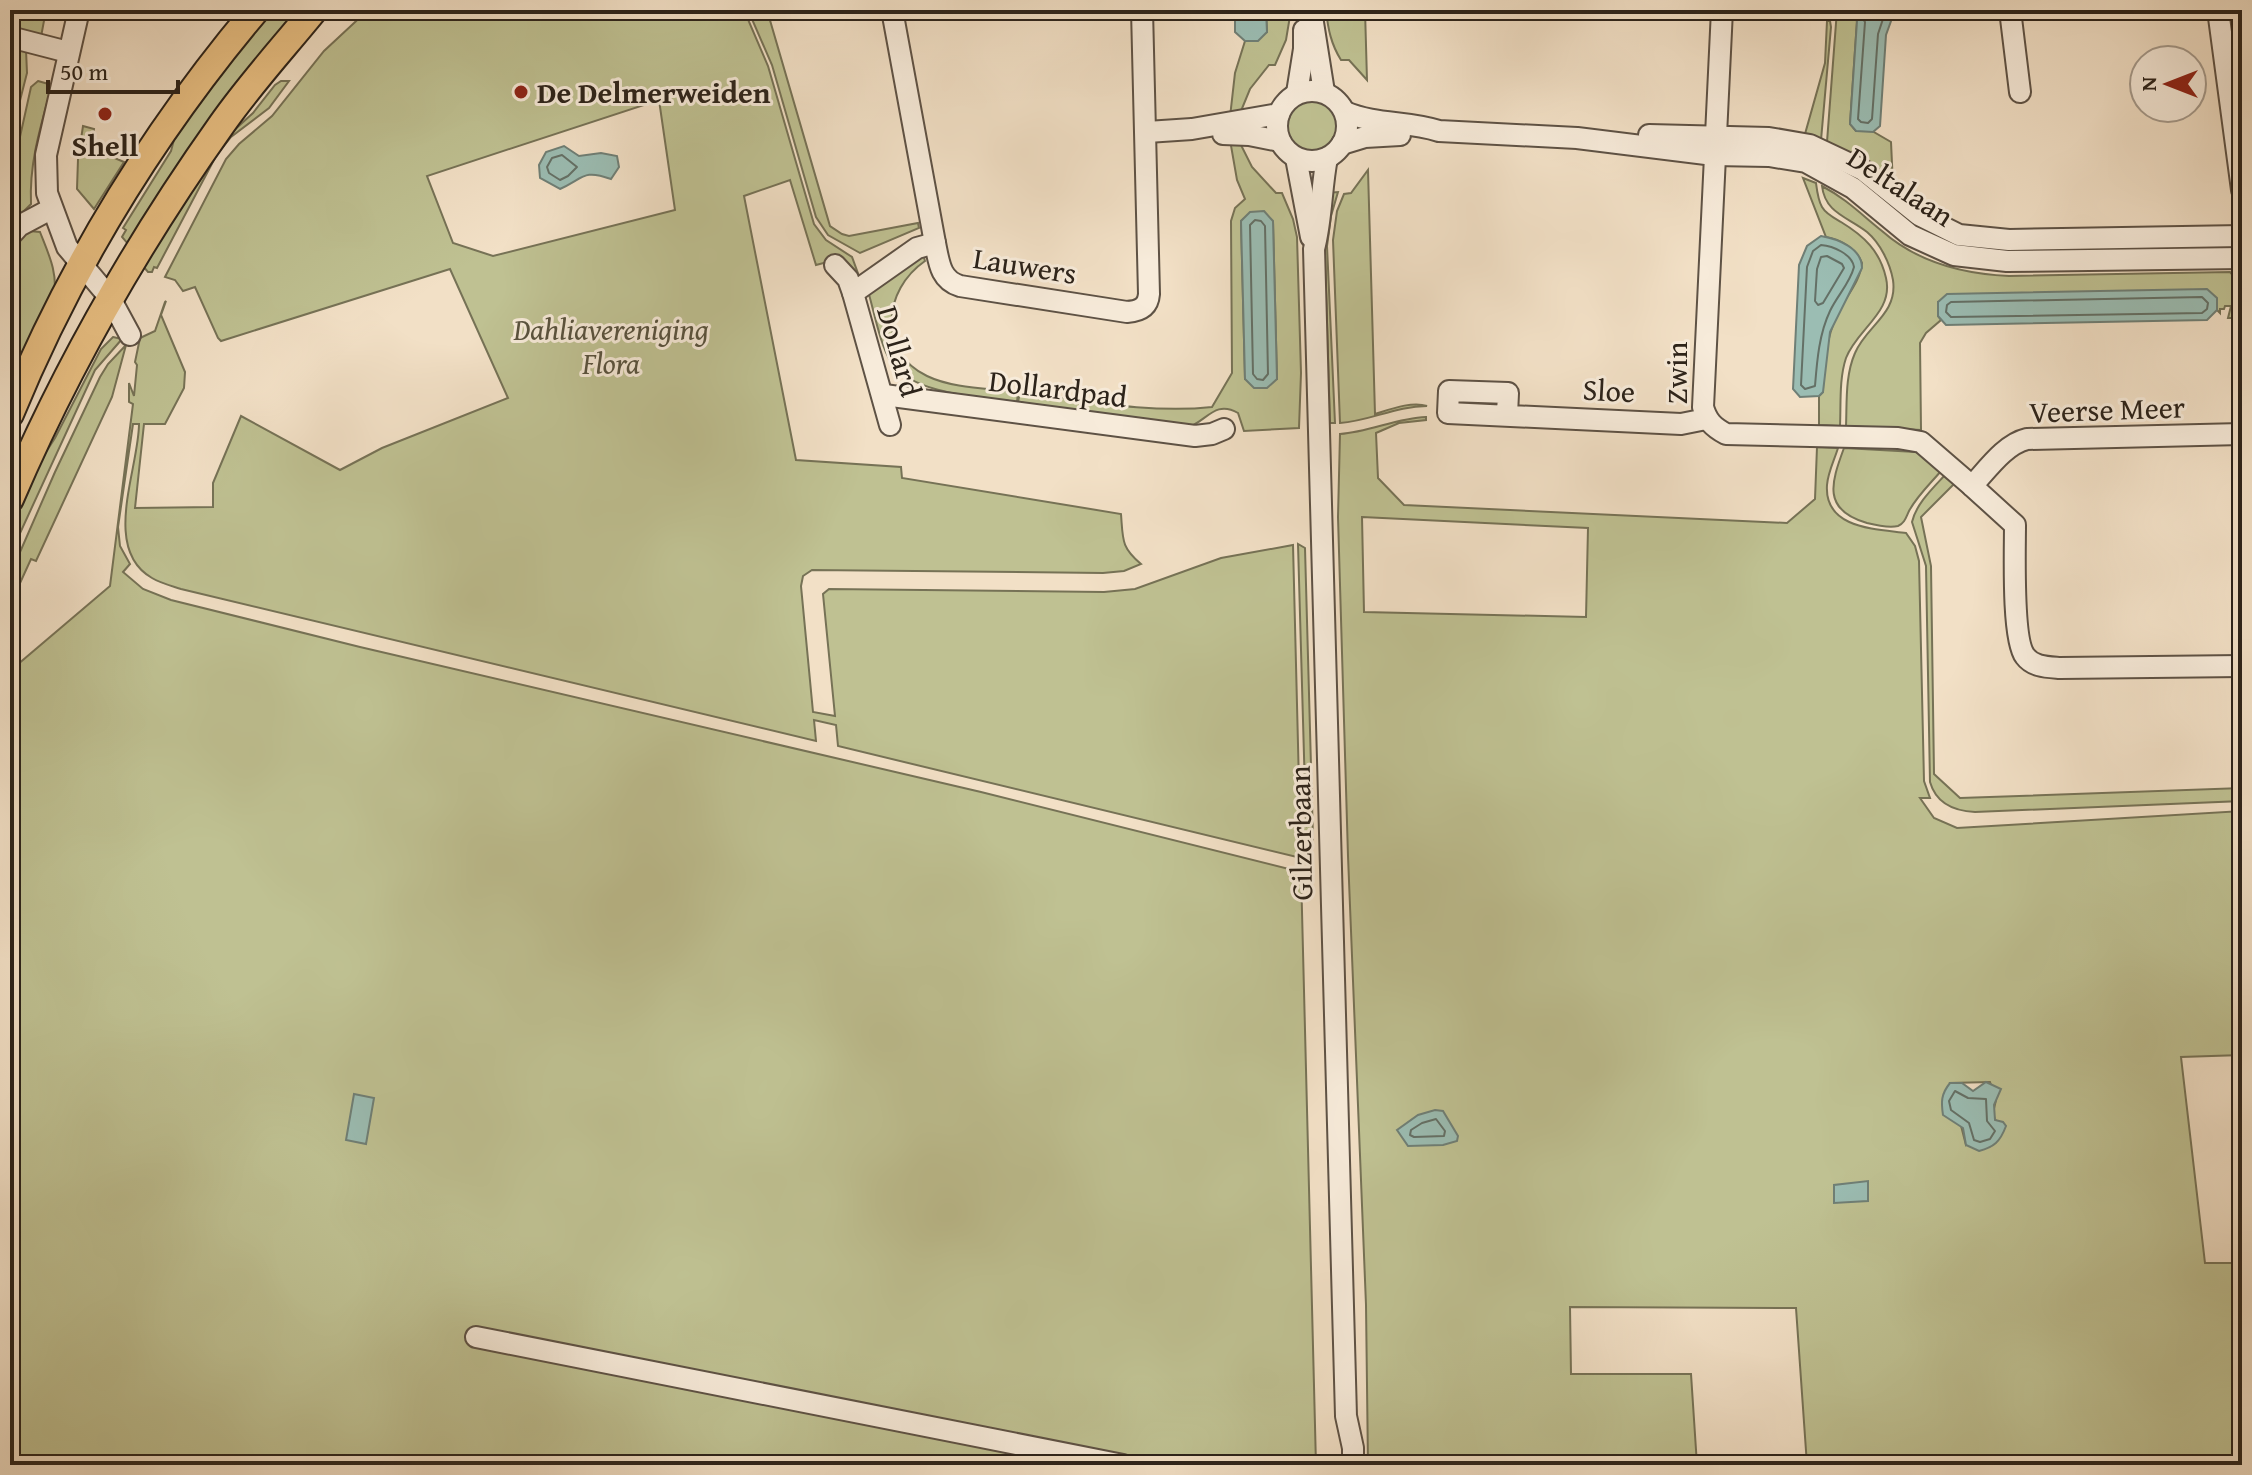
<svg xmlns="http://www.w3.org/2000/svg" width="2252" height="1475" viewBox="0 0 2252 1475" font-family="'Gentium Book Plus',serif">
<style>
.green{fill:#bfc192;stroke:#767256;stroke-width:2;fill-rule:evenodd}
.water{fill:#9bbdb3;stroke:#6f7f76;stroke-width:2}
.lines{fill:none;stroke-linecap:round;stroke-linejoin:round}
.shore{stroke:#647066;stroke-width:2}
.minor-casing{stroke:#5e5245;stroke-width:24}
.major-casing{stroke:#2c231a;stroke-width:30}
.minor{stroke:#f7ebda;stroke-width:20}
.major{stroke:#e9c083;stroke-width:26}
.poi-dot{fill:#8f2418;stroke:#f7ebda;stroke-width:3}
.labels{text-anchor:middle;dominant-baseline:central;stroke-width:6;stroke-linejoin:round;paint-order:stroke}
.poi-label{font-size:30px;font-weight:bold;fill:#2c231a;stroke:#f7ebda;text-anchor:start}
.street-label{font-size:30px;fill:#2c231a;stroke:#f7ebda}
.park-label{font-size:30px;font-style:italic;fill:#58523e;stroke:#f7ebda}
</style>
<rect width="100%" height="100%" fill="#f2e0c6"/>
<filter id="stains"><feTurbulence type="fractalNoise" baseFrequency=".0025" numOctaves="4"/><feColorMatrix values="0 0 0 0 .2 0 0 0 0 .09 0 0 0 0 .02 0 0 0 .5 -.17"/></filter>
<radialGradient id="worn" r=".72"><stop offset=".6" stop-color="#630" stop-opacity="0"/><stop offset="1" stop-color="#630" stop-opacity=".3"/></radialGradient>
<g class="green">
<polygon points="10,10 46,10 41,37 10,33"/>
<polygon points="265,10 305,10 128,244 122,237 126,230 123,228 171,151 177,128"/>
<path d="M 368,10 L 744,10 L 768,66 L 814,224 L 826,240 L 852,257 L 860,279 L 831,261 L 816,265 L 790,180 L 744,196 L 796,460 L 901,467 L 902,478 L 1121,514 C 1123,540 1121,547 1141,564 L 1124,571 L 1103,573 L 812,570 L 803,576 L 801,586 L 813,712 L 835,716 L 823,594 L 829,589 L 1104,592 L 1135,589 L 1221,558 L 1293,545 L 1300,824 L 1306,826 L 1298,544 L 1305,548 L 1313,839 L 1300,836 L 1301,858 L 838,746 L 836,725 L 814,720 L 816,741 L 181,589 C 172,586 160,583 152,578 C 101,549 139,468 139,424 L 133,424 L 118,527 L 120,546 L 130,564 L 123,572 L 143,589 L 171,600 L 360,647 L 981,792 L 1301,872 L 1316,1465 L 10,1465 L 10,671 L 110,586 L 133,404 L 129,402 L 129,383 L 134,396 L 137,365 L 135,362 L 140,338 L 155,331 L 165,302 L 166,301 L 161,315 L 185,372 L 184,388 L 165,424 L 144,424 L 135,508 L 213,507 L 213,483 L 241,416 L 340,470 L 382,448 L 508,398 L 450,269 L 221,341 L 218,338 L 195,287 L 183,291 L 175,280 L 165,277 L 226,159 L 239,144 L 272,116 L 324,51 ZM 659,100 L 675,210 L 493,256 L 453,243 L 427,176 Z"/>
<polygon points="748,10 767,10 830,226 842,234 849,236 918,223 919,228 860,253 828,235 816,217 772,65"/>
<polygon points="1266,10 1291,10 1286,40 1275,65 1269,65 1250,89 1241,111 1230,117 1235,73 1245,41 1267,32"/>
<path d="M 1326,10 L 1365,10 L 1367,80 L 1349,60 L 1341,60 C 1331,44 1328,29 1326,10 Z"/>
<polygon points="1837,10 1846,10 1857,21 1850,124 1856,131 1872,131 1891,142 1893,185 1863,160 1827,142"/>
<polygon points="1827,21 1830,21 1831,27 1821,140 1805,134 1825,63"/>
<polygon points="10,46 26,50 27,73 10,140"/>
<path d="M 38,81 L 52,85 C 41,125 29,162 31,204 L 10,225 L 10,182 L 31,87 Z"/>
<polygon points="281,81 289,81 269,108 231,137 216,156 157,268 154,267 152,272 148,272 142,265 231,133 253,113 275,85"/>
<circle cx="1311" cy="126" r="27"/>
<polygon points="83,126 94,129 91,148 124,162 94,209 77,189 78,159"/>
<path d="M 1230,140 L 1240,143 L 1252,167 L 1276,193 L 1282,193 L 1293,219 L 1297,237 L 1301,373 L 1299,428 L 1244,431 L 1238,413 C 1214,399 1206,423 1186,428 L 1018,402 L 1020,392 C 1083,400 1149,414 1212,407 L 1232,373 L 1231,221 L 1235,208 L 1245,199 L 1237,180 ZM 1252,212 L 1262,212 L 1273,222 L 1277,379 L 1245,379 L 1241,221 Z"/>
<path d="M 1368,170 L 1375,414 C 1391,409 1412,401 1427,406 C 1396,406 1370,421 1340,423 L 1333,240 L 1337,211 L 1344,194 L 1351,193 Z"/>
<path d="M 1803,178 L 1816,183 C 1817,191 1818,200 1822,207 C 1826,214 1834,218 1841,222 C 1864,236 1880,251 1886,278 C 1894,312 1857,329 1846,358 C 1839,379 1841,404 1840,426 L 1819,425 L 1819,396 L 1823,392 C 1823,367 1826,339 1837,315 C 1845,297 1860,283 1862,263 C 1857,249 1840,239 1826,237 Z"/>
<path d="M 1822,186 C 1845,198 1862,215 1882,231 C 1917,262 1964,274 2009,276 L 2230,272 L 2238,281 L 2238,318 L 2228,318 L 2231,306 L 2225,306 L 2224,309 L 2220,309 L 2220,313 L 2217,310 L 1938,302 L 1938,316 L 1941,320 L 1926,333 L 1920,343 L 1921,430 L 1846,426 C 1847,402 1845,376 1855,353 C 1866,326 1898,314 1893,280 C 1890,263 1880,243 1867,232 C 1848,217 1825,213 1822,186 Z"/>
<polygon points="1338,192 1331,216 1327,246 1335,423 1330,423 1324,222 1326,193"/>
<path d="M 29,231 L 40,232 C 49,255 58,273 54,298 L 10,392 L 10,246 Z"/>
<path d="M 923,254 L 925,261 C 883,290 877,352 927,376 C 954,389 990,388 1018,392 L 1017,402 C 981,397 913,395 891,362 C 880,345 874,311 868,291 Z"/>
<polygon points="113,337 122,339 95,370 10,555 10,520 26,483 55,438 101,349"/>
<polygon points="126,345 112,397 36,561 31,559 10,605 10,575 55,472 100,377 108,364"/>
<path d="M 1426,417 L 1426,420 L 1399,423 L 1376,433 L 1378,478 L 1404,505 L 1787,523 L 1815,499 L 1817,447 L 1838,448 C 1834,461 1828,472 1827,485 C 1824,529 1876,529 1906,533 L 1915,546 L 1919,561 L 1924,781 L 1930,798 L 1920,798 L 1934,818 L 1957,828 L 2242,811 L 2242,1055 L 2181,1057 L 2205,1263 L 2242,1263 L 2242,1465 L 1807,1465 L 1796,1308 L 1570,1307 L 1571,1374 L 1691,1374 L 1697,1465 L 1368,1465 L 1366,1305 L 1348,856 L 1338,517 L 1340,434 C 1370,432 1396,418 1426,417 ZM 1362,517 L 1588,528 L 1586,617 L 1364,612 ZM 1990,1082 L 1996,1100 L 1993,1113 L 1995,1120 L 1999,1122 L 1966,1145 L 1950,1083 Z"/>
<path d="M 1844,448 L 1916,452 L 1923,455 L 1941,471 C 1930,484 1917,496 1909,511 C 1906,517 1905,523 1898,526 C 1889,528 1875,525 1867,523 C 1822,510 1831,483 1844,448 Z"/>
<path d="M 1945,475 L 1954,484 L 1921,517 L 1931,566 L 1934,774 L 1960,798 L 2242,788 L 2242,801 L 1975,812 C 1954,811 1936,803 1930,782 L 1926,566 L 1912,522 C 1916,504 1933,488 1945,475 Z"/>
</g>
<g class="water">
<polygon points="1235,10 1266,10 1267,32 1258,41 1245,41 1235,32"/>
<polygon points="1846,10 1895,10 1886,35 1880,126 1873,132 1856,131 1850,124 1857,21"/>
<path d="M 564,146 L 579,156 L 601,153 L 617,156 L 619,167 L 611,179 C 583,169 584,178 560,189 L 540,178 L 539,165 L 546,152 Z"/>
<polygon points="1264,211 1273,221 1277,379 1267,388 1254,388 1245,379 1241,221 1250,212"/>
<path d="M 1821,236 C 1838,239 1862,248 1862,268 L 1830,332 L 1823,392 L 1819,396 L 1800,397 L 1793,389 L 1799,265 L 1807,246 Z"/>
<polygon points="2207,289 2217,298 2217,310 2207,320 1946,325 1938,316 1938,302 1947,294"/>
<path d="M 1986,1082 L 2001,1089 L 1994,1105 L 1995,1120 L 2003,1122 L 2006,1126 C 2000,1142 1994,1147 1979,1151 L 1966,1145 L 1963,1128 L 1943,1115 C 1941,1102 1941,1094 1950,1083 L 1962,1083 L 1973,1091 Z"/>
<polygon points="354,1094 374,1098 366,1144 346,1140"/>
<polygon points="1435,1110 1443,1111 1458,1136 1457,1141 1443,1145 1408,1146 1397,1130 1418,1115"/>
<polygon points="1868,1181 1868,1201 1834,1203 1834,1185"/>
</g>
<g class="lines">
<g class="shore">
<polyline points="1857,10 1865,22 1858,119 1861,122 1868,123 1872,119 1878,34 1886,10"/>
<polygon points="562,155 577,167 568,176 560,180 549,173 547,167 552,158"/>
<polygon points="1255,220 1261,221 1265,226 1268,374 1263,380 1257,379 1253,374 1250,225"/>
<path d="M 1821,245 C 1833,246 1852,254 1854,267 C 1850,283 1837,296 1830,311 C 1819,334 1817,361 1815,386 L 1805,389 L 1801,385 L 1807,267 L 1813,251 Z"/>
<polygon points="1827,256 1842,264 1844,268 1823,303 1818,305 1815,301 1817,269 1821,257"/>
<polygon points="2202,297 2208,303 2207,309 2202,313 1951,317 1946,312 1947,305 1951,302"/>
<polygon points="1955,1091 1968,1098 1986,1099 1987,1121 1995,1131 1990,1139 1980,1142 1974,1140 1969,1123 1951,1110 1949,1101"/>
<polygon points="1436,1119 1445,1131 1444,1136 1414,1137 1410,1135 1411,1130 1422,1123"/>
</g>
<g class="minor-casing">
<g id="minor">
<polyline points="79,10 46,155 47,193 67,247 110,298 130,335"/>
<path d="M 892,10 L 935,243 C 939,262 940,280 960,286 L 1127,312 C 1140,311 1148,307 1149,294 L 1142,10"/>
<polyline points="1311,10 1324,92"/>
<path d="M 1722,10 L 1703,407 C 1707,421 1713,427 1726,434 L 1898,438 L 1921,442 L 1972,486"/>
<polyline points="2010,10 2020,92"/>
<polyline points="2218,10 2242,190"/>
<polyline points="10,37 68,52"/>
<circle cx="1312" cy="126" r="35"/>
<polyline points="1297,93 1304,49 1304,30"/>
<path d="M 1345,112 C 1376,125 1408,121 1439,131 L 1577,138 L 1714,155 L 1769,156 L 1806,162 L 1853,188 L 1910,235 L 1954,255 L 2007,261 L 2242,258"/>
<polyline points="1147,132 1192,129 1279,114"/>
<polyline points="1223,134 1249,135 1280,141"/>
<polyline points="1649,135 1769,138 1810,145 1863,170 1919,215 1959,235 2009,240 2242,236"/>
<polyline points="1342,144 1365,137 1400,135"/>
<polyline points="1296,158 1311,237"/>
<path d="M 1327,158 C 1321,188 1322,219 1314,249 L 1346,1416 L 1353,1448 L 1353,1465"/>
<polyline points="10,236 19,226 51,209"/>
<polyline points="835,265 848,279 853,293"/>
<polyline points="884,395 1195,436 1212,434 1224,429"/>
<polyline points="1507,415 1508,393 1449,391 1448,413 1681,424 1706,419"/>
<polyline points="890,425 853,293 917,248 935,243"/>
<path d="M 2242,434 L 2027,439 C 2005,444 1987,470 1972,486 L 2015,525 C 2015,551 2012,639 2025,656 C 2033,667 2047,667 2060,668 L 2242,666"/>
<polyline points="476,1337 1123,1465"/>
</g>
</g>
<g class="major-casing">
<g id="major">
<path d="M 10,414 C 70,268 154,131 256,10"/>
<path d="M 10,499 C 67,366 139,241 222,124 C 250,84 283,48 314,10"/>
</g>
</g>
<use href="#minor" class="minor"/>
<use href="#major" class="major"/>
</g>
<g class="poi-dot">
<circle cx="521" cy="92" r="8"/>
<circle cx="105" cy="114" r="8"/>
</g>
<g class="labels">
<g class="poi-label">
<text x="537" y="92">De Delmerweiden</text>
<text x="105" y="145" text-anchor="middle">Shell</text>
</g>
<g class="street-label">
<text transform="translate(1901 186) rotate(33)">Deltalaan</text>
<text transform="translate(1025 265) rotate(9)">Lauwers</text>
<text transform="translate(900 351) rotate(74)">Dollard</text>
<text transform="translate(1676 373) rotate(-90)">Zwin</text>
<text transform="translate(1058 388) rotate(7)">Dollardpad</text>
<text transform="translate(1609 390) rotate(3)">Sloe</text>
<text transform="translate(2107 409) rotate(-2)">Veerse Meer</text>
<text transform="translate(1300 833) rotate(-91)">Gilzerbaan</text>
</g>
<g class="park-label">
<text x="611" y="329">Dahliavereniging<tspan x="611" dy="34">Flora</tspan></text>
</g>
</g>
<rect width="2252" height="1475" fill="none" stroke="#f2e0c6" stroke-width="40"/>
<rect x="12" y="12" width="2228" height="1451" fill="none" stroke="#2c231a" stroke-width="4"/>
<rect x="20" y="20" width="2212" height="1435" fill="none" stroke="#2c231a" stroke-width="2"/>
<g transform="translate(2168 84) rotate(270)"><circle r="38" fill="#f7ebda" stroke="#a69b8d" stroke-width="2"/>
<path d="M0-6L14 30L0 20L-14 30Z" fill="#8f2418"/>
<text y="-12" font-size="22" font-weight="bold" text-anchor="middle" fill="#2c231a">N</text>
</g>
<path d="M48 80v12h130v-12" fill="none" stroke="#2c231a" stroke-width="4"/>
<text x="60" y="80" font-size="24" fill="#2c231a" stroke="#f7ebda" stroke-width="6" paint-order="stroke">50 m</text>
<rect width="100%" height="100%" filter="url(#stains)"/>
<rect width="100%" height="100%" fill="url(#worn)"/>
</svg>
